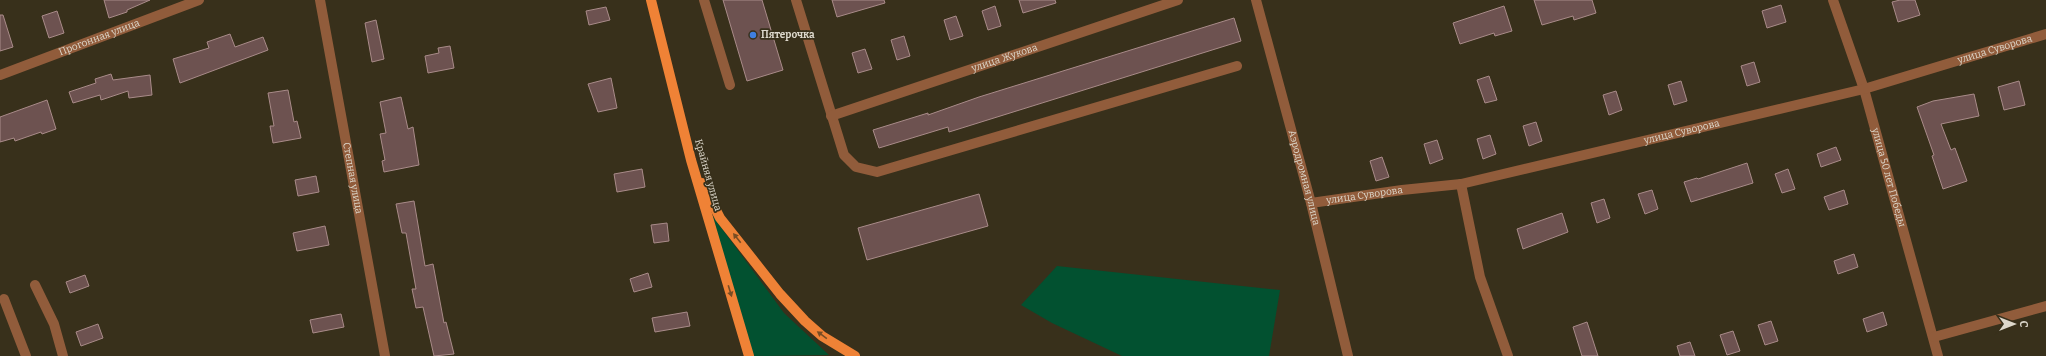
<svg xmlns="http://www.w3.org/2000/svg" width="2046" height="356" viewBox="0 0 2046 356" font-family="Bitter,serif">
<style>
.green{fill:#025130}
.building{fill:#6d5250;stroke:#a98b89}
.lines{fill:none;stroke-linecap:round;stroke-linejoin:round}
.minor{stroke:#915c3b;stroke-width:10}
.major{stroke:#ef8236;stroke-width:10}
.oneway{fill:#784d24}
.shop-dot{fill:#3f7fe0;stroke:#38301b;stroke-width:1.5}
.labels{text-anchor:middle;dominant-baseline:central;stroke-width:3.5;stroke-linejoin:round;paint-order:stroke}
.poi-label{font-size:10px;font-weight:bold;fill:#ddd8cc;stroke:#38301b;text-anchor:start}
.street-label{font-size:10px;fill:#ddd8cc;stroke:#38301b}
</style>
<rect width="100%" height="100%" fill="#38301b"/>
<g class="green">
<polygon points="712,215 784,313 829,355 753,356"/>
<polygon points="1057,266 1280,290 1269,356 1122,356 1052,323 1021,305"/>
</g>
<g class="building">
<polygon points="104,0 150,0 127,10 127,12 109,18"/>
<polygon points="723,0 762,0 783,70 747,81"/>
<polygon points="832,0 884,0 885,3 837,17"/>
<polygon points="1019,0 1055,0 1056,3 1023,13"/>
<polygon points="1534,0 1592,0 1596,13 1574,20 1573,16 1542,25"/>
<polygon points="1900,0 1915,0 1920,15 1898,22 1892,2"/>
<polygon points="1781,5 1786,22 1767,28 1762,11"/>
<polygon points="995,6 1001,26 988,30 982,11"/>
<polygon points="1504,6 1512,31 1495,36 1494,33 1460,44 1453,23"/>
<polygon points="606,7 610,20 589,25 586,11"/>
<polygon points="57,11 64,33 49,38 42,16"/>
<polygon points="0,15 3,15 13,47 0,51"/>
<polygon points="956,16 963,36 950,40 944,20"/>
<polygon points="1234,18 1241,41 949,132 948,127 879,148 873,130 928,113 928,115 979,97"/>
<polygon points="376,20 384,59 372,62 365,23"/>
<polygon points="230,34 235,47 263,37 268,50 180,83 173,59 209,48 207,42"/>
<polygon points="904,36 910,56 897,60 891,40"/>
<polygon points="450,46 454,68 428,73 425,56 439,53 438,48"/>
<polygon points="865,49 872,69 858,73 852,53"/>
<polygon points="1754,62 1760,82 1747,86 1741,66"/>
<polygon points="111,74 113,80 150,75 152,95 129,98 128,91 101,100 100,95 73,103 69,92 96,83 95,79"/>
<polygon points="1489,76 1497,100 1485,103 1477,80"/>
<polygon points="611,78 617,108 598,112 588,84"/>
<polygon points="1681,81 1687,101 1674,105 1668,85"/>
<polygon points="2019,81 2025,105 2004,110 1998,87"/>
<polygon points="288,90 294,122 297,121 301,138 273,143 270,126 274,126 268,93"/>
<polygon points="1616,91 1622,110 1609,115 1603,95"/>
<polygon points="1974,94 1979,116 1941,124 1951,150 1955,148 1967,181 1943,189 1932,156 1934,155 1917,107 1933,101"/>
<polygon points="401,97 408,129 413,127 419,165 384,172 382,161 385,160 380,134 386,133 380,102"/>
<polygon points="47,100 56,129 42,134 41,132 15,141 14,138 0,142 0,117"/>
<polygon points="1536,122 1542,141 1529,146 1523,126"/>
<polygon points="1490,135 1496,154 1483,159 1477,139"/>
<polygon points="1437,140 1443,159 1430,164 1424,144"/>
<polygon points="1836,147 1841,160 1821,167 1817,154"/>
<polygon points="1382,157 1389,177 1376,181 1370,161"/>
<polygon points="1747,163 1753,183 1691,202 1684,182 1697,178 1698,179"/>
<polygon points="642,169 645,187 617,192 614,174"/>
<polygon points="1788,169 1795,189 1782,193 1775,174"/>
<polygon points="316,176 319,192 298,196 295,180"/>
<polygon points="1652,190 1658,209 1645,214 1638,194"/>
<polygon points="1844,190 1848,204 1829,210 1824,197"/>
<polygon points="979,194 988,226 867,260 858,228"/>
<polygon points="1604,199 1610,218 1597,223 1591,203"/>
<polygon points="414,201 425,266 433,264 444,323 446,322 454,354 434,356 423,307 416,308 412,289 416,289 406,233 402,233 396,204"/>
<polygon points="1562,213 1568,232 1523,249 1517,229"/>
<polygon points="667,223 669,241 654,243 651,225"/>
<polygon points="325,226 329,245 297,251 293,233"/>
<polygon points="1854,254 1858,267 1838,274 1834,261"/>
<polygon points="648,273 652,287 634,292 630,279"/>
<polygon points="85,275 89,286 70,293 66,282"/>
<polygon points="687,312 690,326 655,332 652,318"/>
<polygon points="1883,312 1887,325 1867,332 1863,319"/>
<polygon points="341,314 344,327 313,333 310,320"/>
<polygon points="1771,321 1778,341 1765,345 1758,325"/>
<polygon points="1587,322 1598,356 1582,356 1573,327"/>
<polygon points="98,324 103,338 81,346 76,332"/>
<polygon points="1733,331 1740,351 1727,355 1720,335"/>
<polygon points="1690,342 1695,356 1680,356 1677,346"/>
</g>
<g class="lines">
<g class="minor">
<path id="s1" d="M 320,0 L 385,356"/>
<polyline points="704,0 730,85"/>
<polyline points="796,0 844,155 856,167 877,172 1237,66"/>
<path id="s2" d="M 1256,0 L 1311,203 L 1348,356"/>
<path id="s3" d="M 1833,0 L 1864,89 L 1938,356"/>
<path id="s4" d="M 0,75 L 199,0"/>
<path id="s5" d="M 831,116 L 1178,0"/>
<polyline points="1461,184 1480,277 1508,356"/>
<path id="s6" d="M 1311,203 L 1402,190 L 1461,184 L 1864,89 L 2046,34"/>
<polyline points="35,285 54,324 63,356"/>
<polyline points="4,299 26,356"/>
<polyline points="1934,337 2046,306"/>
</g>
<g class="major">
<polyline points="651,0 691,160 749,356"/>
<polyline points="702,183 720,218 780,294 805,321 822,336 855,356"/>
</g>
</g>
<defs><path id="oneway-solid" d="M-6-.8H1V-3.2L6.5 0L1 3.2V.8H-6Z"/></defs>
<g class="oneway">
<use href="#oneway-solid" transform="translate(737 238) rotate(-128)"/>
<use href="#oneway-solid" transform="translate(730 291) rotate(73)"/>
<use href="#oneway-solid" transform="translate(822 335) rotate(-144)"/>
</g>
<circle class="shop-dot" cx="753" cy="35" r="4"/>
<g class="labels">
<g class="poi-label">
<text x="761" y="35">Пятерочка</text>
</g>
<g class="street-label">
<text stroke="none"><textPath href="#s4" startOffset="106">Прогонная улица</textPath></text>
<text stroke="none"><textPath href="#s6" startOffset="702">улица Суворова</textPath></text>
<text stroke="none"><textPath href="#s5" startOffset="183">улица Жукова</textPath></text>
<text stroke="none"><textPath href="#s6" startOffset="378">улица Суворова</textPath></text>
<text transform="translate(708 175) rotate(74)">Крайняя улица</text>
<text stroke="none"><textPath href="#s3" startOffset="186">улица 50 лет Победы</textPath></text>
<text stroke="none"><textPath href="#s1" startOffset="181">Степная улица</textPath></text>
<text stroke="none"><textPath href="#s2" startOffset="184">Аэродромная улица</textPath></text>
<text stroke="none"><textPath href="#s6" startOffset="54">улица Суворова</textPath></text>
</g>
</g>
<g transform="translate(2014 324) rotate(90)" stroke="#38301b" stroke-width="3" paint-order="stroke">
<path d="M0-3L7 15L0 10L-7 15Z" fill="#ddd8cc"/>
<text y="-6" font-size="11" font-weight="bold" text-anchor="middle" fill="#ddd8cc">С</text>
</g>
</svg>
